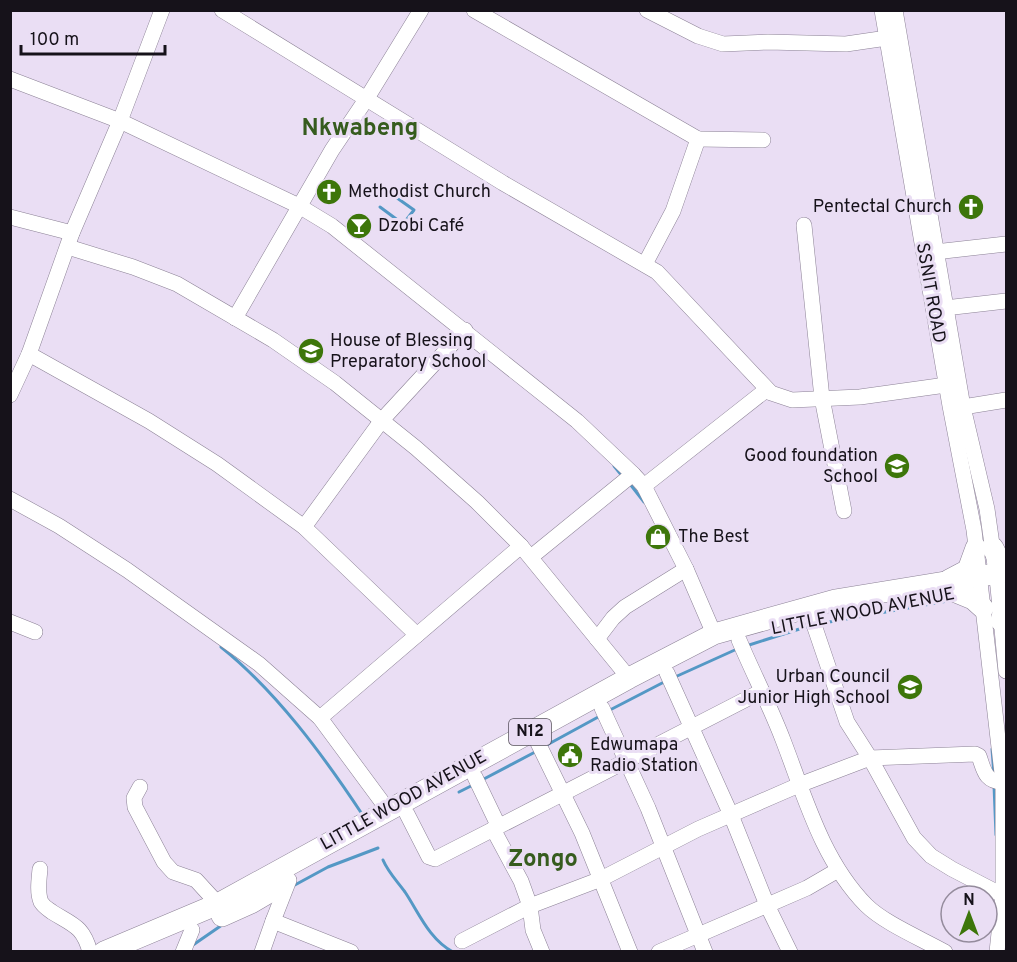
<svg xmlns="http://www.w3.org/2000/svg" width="1017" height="962" viewBox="0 0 1017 962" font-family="Overpass,sans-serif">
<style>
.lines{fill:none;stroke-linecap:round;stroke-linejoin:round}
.stream{stroke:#5498c5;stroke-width:3}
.minor-casing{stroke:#8c8296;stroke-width:16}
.highway-casing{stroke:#8c8296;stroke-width:22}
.minor{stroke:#fff;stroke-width:15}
.highway{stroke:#fff;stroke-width:21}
.labels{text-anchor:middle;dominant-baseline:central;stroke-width:6;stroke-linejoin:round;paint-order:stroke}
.shield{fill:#eadef4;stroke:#564f5b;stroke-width:1.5}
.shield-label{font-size:16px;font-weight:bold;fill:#16121a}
.poi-label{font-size:18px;fill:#16121a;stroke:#eadef4;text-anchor:start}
.street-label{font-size:18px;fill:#16121a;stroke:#eadef4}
.district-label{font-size:24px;font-weight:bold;fill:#365c1e;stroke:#eadef4}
</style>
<rect width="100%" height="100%" fill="#eadef4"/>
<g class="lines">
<g class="stream">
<polyline points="380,207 403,224 414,210 390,193"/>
<polyline points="614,466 623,477"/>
<polyline points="630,484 644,502"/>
<polyline points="818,624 953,600"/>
<polyline points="746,646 809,626"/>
<path d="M 221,647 C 276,691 323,755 362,814"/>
<polyline points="675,677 737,649"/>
<polyline points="608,711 666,681"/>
<polyline points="545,746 600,716"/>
<polyline points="992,749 994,775"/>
<polyline points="482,780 537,751"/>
<polyline points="994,785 996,835"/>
<polyline points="459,792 473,785"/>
<path d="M 383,860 C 388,872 397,881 405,892 C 419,913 429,939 453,952"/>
<polyline points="293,886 328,867 378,848"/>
<polyline points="193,945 222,925"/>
</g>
<g class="minor-casing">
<g id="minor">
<polyline points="222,10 503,183 657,272 771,393 792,400 860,397 946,385"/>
<polyline points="474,10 698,139 673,211 645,264"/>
<polyline points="647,10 698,36 723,44 768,42 846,44 887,38"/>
<polyline points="882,10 950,406 974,530 1003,782 1003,895 997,952"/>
<polyline points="895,10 963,407 987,509 998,587 1006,671"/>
<polyline points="10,79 120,121 299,206 332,226 577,421 633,474 644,486 686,569 714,634"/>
<polyline points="698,139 763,140"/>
<polyline points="10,217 72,233"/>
<polyline points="804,225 822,398 844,511"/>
<polyline points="68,247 133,267 177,284 273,340 335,383 416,448 477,502 521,546 629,678"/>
<polyline points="935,252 1006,244"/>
<polyline points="945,308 1006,301"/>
<polyline points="235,318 332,150 367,98 421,10"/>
<polyline points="29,354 149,421 217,464 304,527 417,635"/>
<polyline points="10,395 29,354 72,233 120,121 162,10"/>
<polyline points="963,407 1006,400"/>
<polyline points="644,486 766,390"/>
<polyline points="10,499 59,526 127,570 259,664 320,718 388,810"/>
<polyline points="304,527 382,420 465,330"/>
<polyline points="531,557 633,474"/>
<polyline points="812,619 847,722 870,758 914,838 931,856 952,869 1006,897"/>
<polyline points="10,622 35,632"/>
<polyline points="597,639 613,618 625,607 686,569"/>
<path d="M 739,640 C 753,673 770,706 783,740 C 805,797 822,860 866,905 C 884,923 922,939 945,952"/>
<polyline points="667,673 731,815 767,905 790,952"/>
<polyline points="602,708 648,808 705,952"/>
<polyline points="320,718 521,546"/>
<polyline points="538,743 582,833 630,952"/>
<polyline points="475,777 498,825"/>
<polyline points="140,787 134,798 135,807 164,862 173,872 196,880 218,904"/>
<path d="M 407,814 L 429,857 L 435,859 C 544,803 653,748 762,691"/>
<polyline points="493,829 521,881 530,906 533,930 542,952"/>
<path d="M 40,869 C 39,879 37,893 41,902 C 44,907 48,909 52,912 C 73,925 83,926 90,952"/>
<polyline points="289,880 273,921 351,952"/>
<path d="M 462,941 L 530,906 L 601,879 L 698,829 L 799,785 L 870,758 L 975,754 L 979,756 C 984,770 985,782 1003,782"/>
<polyline points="183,952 192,930"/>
<polyline points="262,952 273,921"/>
<polyline points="659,952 807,888 838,870"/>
</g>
</g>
<g class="highway-casing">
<g id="highway">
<polyline points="993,548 998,558 1006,565"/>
<polyline points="949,580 968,570 976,548"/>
<polyline points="956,592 973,599 983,608"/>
<polyline points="1001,621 1006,602"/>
<polyline points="222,916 251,903 280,886"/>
<polyline points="104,952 218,904 629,678 714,634 835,600 1006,572"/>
</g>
</g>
<use href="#minor" class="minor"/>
<use href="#highway" class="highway"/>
</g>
<defs>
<g id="church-disc" transform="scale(1.35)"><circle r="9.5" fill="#3d760a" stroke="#eadef4"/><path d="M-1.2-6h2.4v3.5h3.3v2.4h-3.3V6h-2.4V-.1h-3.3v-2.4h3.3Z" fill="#fff"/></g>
<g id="bar-disc" transform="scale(1.35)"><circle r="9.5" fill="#3d760a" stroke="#eadef4"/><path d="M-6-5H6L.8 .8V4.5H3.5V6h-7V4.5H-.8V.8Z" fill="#fff"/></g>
<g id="school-disc" transform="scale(1.35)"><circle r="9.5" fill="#3d760a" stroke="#eadef4"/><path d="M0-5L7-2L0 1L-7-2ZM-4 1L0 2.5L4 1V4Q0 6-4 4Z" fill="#fff"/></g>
<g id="shop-disc" transform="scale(1.35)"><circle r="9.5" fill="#3d760a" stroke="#eadef4"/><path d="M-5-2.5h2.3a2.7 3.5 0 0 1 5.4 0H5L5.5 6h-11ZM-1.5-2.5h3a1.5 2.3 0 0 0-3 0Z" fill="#fff"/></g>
<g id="civic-disc" transform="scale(1.35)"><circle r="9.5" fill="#3d760a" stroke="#eadef4"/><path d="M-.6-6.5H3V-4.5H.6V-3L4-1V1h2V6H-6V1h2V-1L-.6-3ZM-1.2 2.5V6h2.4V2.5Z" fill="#fff"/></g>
</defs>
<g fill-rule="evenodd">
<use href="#church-disc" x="329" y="192"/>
<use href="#church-disc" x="971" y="207"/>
<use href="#bar-disc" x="359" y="226"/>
<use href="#school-disc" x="311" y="351"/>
<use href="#school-disc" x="897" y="466"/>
<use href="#shop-disc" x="658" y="537"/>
<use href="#school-disc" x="910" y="687"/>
<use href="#civic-disc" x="570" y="755"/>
</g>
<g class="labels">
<rect class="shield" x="509" y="719" width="42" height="26" rx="4.5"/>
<g class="shield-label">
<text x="530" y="732">N12</text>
</g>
<g class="poi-label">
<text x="348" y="192">Methodist Church</text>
<text x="952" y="207" text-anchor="end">Pentectal Church</text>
<text x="378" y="226">Dzobi Café</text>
<text x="330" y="341">House of Blessing<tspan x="330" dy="21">Preparatory School</tspan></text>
<text x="878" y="456" text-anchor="end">Good foundation<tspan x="878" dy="21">School</tspan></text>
<text x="678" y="537">The Best</text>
<text x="890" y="677" text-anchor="end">Urban Council<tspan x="890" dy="21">Junior High School</tspan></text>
<text x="590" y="745">Edwumapa<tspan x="590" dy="21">Radio Station</tspan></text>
</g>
<g class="street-label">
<text transform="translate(930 293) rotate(80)">SSNIT ROAD</text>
<text transform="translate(863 612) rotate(-11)">LITTLE WOOD AVENUE</text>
<text transform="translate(404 801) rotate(-29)">LITTLE WOOD AVENUE</text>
</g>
<g class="district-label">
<text x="360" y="129">Nkwabeng</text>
<text x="543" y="860">Zongo</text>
</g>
</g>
<rect width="1017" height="962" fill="none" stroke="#16121a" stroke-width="24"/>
<g transform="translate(969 914)"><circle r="28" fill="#eadef4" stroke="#958c9d" stroke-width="1.5"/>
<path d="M0-4.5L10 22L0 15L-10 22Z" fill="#3d760a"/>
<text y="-9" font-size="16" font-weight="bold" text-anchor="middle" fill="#16121a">N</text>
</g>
<path d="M21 45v9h144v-9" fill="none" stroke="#16121a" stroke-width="3"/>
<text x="30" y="45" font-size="18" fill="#16121a" stroke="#eadef4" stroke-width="4.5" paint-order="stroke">100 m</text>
</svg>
